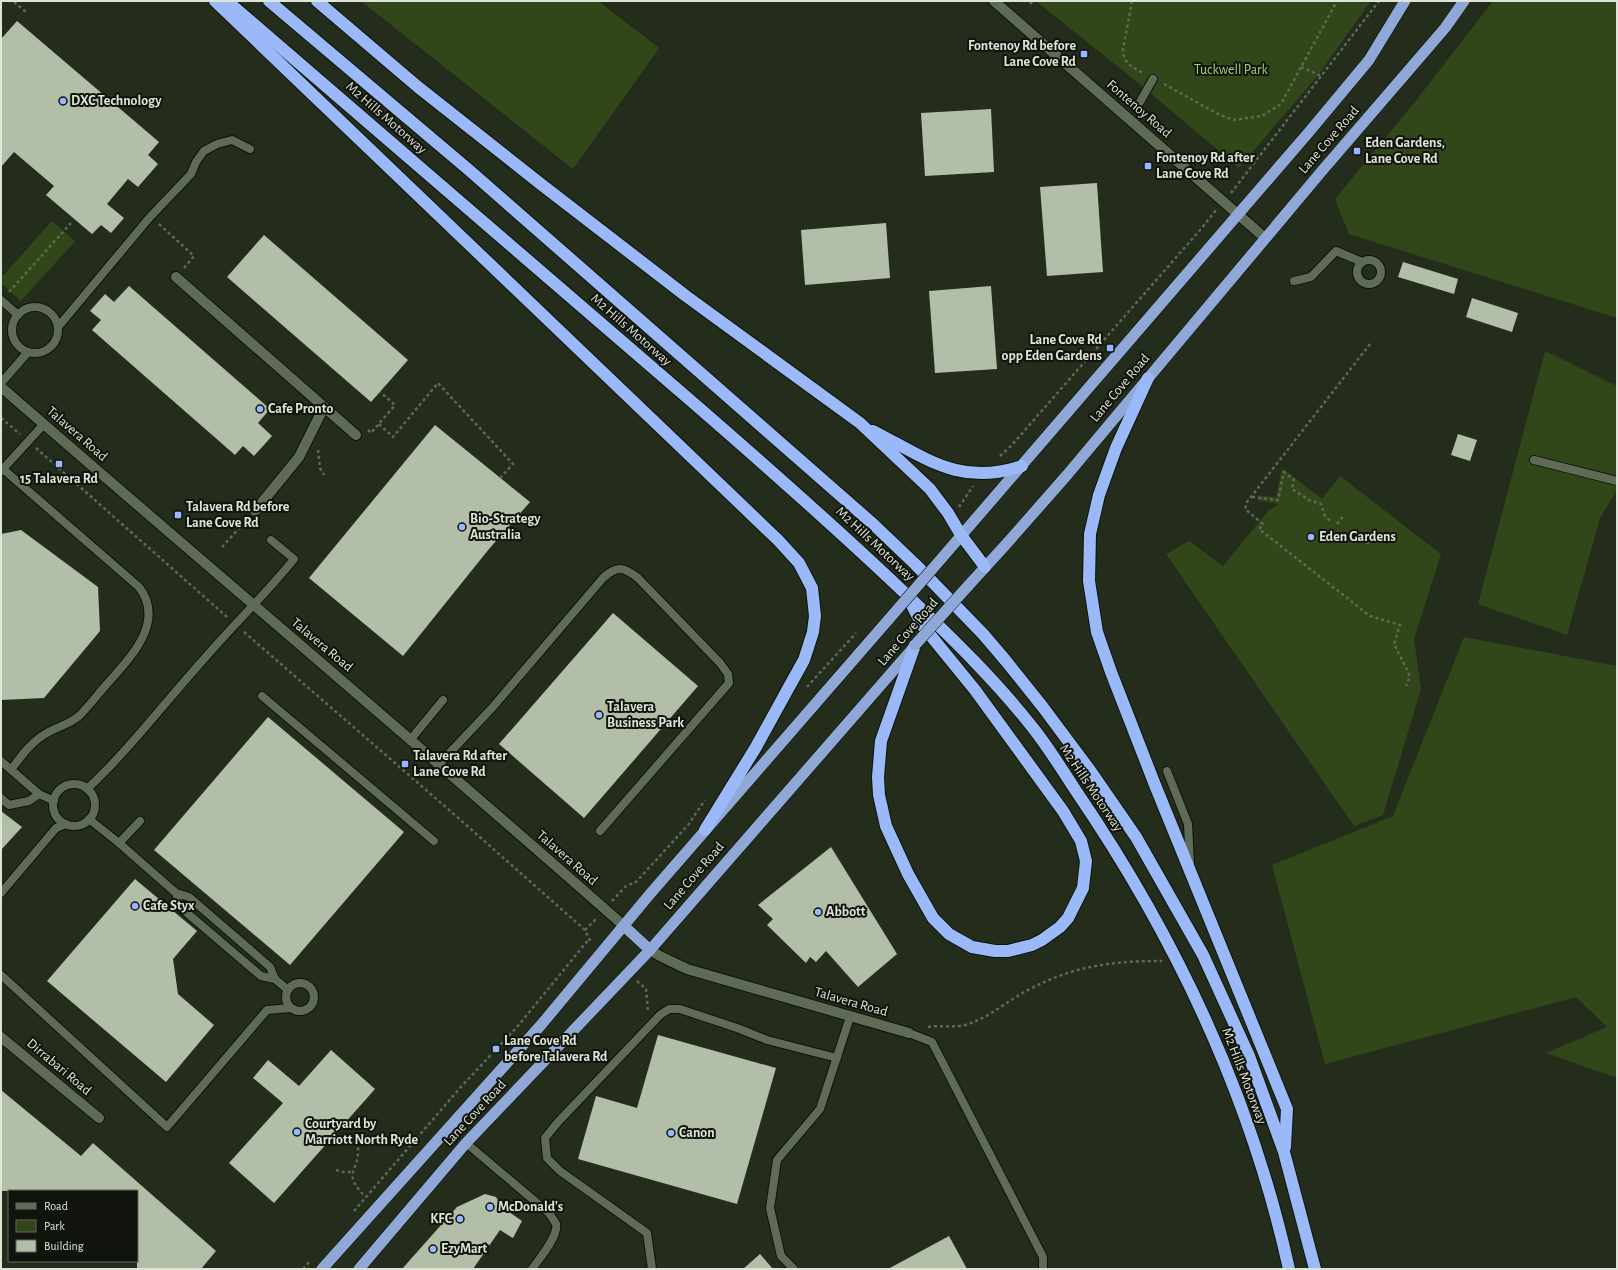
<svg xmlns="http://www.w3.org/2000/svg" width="1618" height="1270" viewBox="0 0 1618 1270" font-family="'Alegreya Sans',sans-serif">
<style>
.green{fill:#314719}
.building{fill:#b2bea7}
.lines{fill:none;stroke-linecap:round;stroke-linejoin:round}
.service-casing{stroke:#0d1505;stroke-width:10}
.pedestrian-casing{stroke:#0d1505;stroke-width:12}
.minor-casing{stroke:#0d1505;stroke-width:12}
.secondary-casing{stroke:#0d1505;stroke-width:12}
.trunk-casing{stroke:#0d1505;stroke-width:12}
.motorway-casing{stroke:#0d1505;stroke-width:14}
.path{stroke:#606858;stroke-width:2.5;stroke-dasharray:3 3;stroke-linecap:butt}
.service{stroke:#5f6b56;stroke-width:8}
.pedestrian{stroke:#5f6b56;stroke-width:10}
.minor{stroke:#5f6b56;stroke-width:10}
.secondary{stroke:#5f6b56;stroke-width:10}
.trunk{stroke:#8fa8d8;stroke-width:11}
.motorway{stroke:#9bb8f9;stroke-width:12}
.trunk-bridge-casing{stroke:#0d1505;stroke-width:12;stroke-linecap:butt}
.trunk-bridge{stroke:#8fa8d8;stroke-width:11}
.poi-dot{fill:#97b6fd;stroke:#10140c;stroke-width:1.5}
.labels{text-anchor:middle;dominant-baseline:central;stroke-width:4;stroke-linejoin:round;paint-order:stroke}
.poi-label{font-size:14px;font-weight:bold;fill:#dde4d8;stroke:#10140c;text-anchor:start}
.park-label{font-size:14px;fill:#a8d280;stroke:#10140c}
.street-label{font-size:14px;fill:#dde4d8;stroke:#10140c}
</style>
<rect width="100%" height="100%" fill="#242d1b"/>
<g class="green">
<polygon points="361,1 598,1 659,48 573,169"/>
<polygon points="1036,1 1371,1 1319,74 1239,168 1147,90"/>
<polygon points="1493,1 1617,1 1617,318 1349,234 1335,199 1415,102"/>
<polygon points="52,221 75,241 21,301 1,283 1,278"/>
<polygon points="1545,351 1617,386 1617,490 1600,518 1567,635 1478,604"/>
<polygon points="1282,468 1322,499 1340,476 1441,554 1414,639 1421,689 1383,815 1354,826 1166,554 1189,541 1223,566 1268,511 1279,504 1257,500 1260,496 1276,497"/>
<polygon points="1464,637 1617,666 1617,1078 1546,1053 1607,1027 1576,997 1325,1064 1272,865 1393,816"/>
</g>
<g class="building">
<polygon points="17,21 159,142 148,155 158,164 138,187 128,179 107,204 124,218 111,233 101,225 92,234 46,195 54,186 14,152 1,167 1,39"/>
<polygon points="991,109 994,172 925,176 921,113"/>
<polygon points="1097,183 1103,272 1047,276 1040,187"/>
<polygon points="886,223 890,278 805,285 801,230"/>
<polygon points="264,235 408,360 371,402 227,277"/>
<polygon points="1403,262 1458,279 1454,294 1398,277"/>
<polygon points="129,286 270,409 258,423 272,436 254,456 243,446 235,455 92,330 101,320 90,311 105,294 114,302"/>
<polygon points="991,286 997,369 935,373 929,291"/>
<polygon points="1472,298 1518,313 1512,332 1466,317"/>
<polygon points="435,425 530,502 489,549 403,656 309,578"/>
<polygon points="1458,434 1477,440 1470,461 1451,455"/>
<polygon points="21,530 98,587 100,631 44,698 1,700 1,534"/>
<polygon points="613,613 698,686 584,818 499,744"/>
<polygon points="268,717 404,832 290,965 154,850"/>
<polygon points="1,811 22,827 1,850"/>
<polygon points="831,847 897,954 858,987 826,951 816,962 810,957 806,963 767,925 773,919 758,905"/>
<polygon points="135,879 197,931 173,959 178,994 214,1025 166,1082 47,981"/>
<polygon points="658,1035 776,1068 737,1204 578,1159 596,1096 637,1108"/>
<polygon points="331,1050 375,1089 274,1203 229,1163 283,1103 253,1078 268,1060 299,1086"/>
<polygon points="1,1090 81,1156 93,1143 216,1251 201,1269 137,1269 137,1191 1,1191"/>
<polygon points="485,1194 496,1197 502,1207 522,1221 513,1238 500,1230 473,1269 402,1269 457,1207"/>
<polygon points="949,1236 967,1269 888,1269"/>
<polygon points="760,1254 773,1269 743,1269"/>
</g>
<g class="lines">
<g class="service-casing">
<g id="service">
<polyline points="1140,102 1153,79"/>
<circle cx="1369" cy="272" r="12"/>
<polyline points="1294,281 1311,277 1336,251 1362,262"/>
<polyline points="1,300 18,315"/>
<circle cx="35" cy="330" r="23"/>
<polyline points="58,327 150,217 191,174 196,162 204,151 217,144 232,140 250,149"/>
<polyline points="1,383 28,352"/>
<polyline points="1534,460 1617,481"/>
<path d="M 3,469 L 139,587 C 166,622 130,658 107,684 C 98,694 89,706 79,716 C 70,724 57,727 47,733 C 32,741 21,756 11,770"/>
<polyline points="1,471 44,424"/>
<polyline points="262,696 434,841"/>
<polyline points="411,739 443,700"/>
<polyline points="1,761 39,794 54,801"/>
<path d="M 439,764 L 492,708 L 603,578 C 617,565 624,567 638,578 L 720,663 L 728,674 L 729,683 L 600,831"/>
<polyline points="1167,771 1188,824 1190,864"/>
<circle cx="74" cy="805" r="21"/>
<path d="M 87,789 C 130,749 165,702 204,659 C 233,625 266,594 294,559 L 271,540"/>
<polyline points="1,798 9,805 29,801 39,794"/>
<polyline points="89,819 119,843 176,893 189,897 270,967 275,979 288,990"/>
<polyline points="119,843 140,821"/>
<polyline points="1,893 56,828 66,824"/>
<polyline points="176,893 180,907 261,976 275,979"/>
<polyline points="1,975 167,1127 267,1010 290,1008"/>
<circle cx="300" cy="997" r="14"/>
<polyline points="909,1033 932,1042 1043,1257 1043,1269"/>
<path d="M 466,1143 L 549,1213 C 551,1217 555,1221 556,1224 C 559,1236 539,1259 532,1269"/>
<polyline points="652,1269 647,1233 560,1171 547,1158 545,1138 558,1122 660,1015 669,1009 680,1009 737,1028 767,1040 837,1058"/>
<polyline points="794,1269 781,1256 770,1208 777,1160 820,1109 850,1017"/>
</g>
</g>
<g class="pedestrian-casing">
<g id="pedestrian">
<polyline points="176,277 356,435"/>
<polyline points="255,511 299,457 324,407"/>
</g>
</g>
<g class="minor-casing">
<g id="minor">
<polyline points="994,1 1265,238"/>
<polyline points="650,950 660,956 687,969 909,1033"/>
<polyline points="1,1037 99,1118"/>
</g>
</g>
<g class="secondary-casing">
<path id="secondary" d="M 1,387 C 208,567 418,744 624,926"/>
</g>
<g class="trunk-casing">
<g id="trunk">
<polyline points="941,559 1309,132 1369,60 1405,1"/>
<polyline points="968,586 1009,541 1067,475 1321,172 1445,28 1464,1"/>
<polyline points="624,926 650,950"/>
<polyline points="322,1269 541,1025 650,894 889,619"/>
<polyline points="359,1269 466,1143 650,950 914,647"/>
</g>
</g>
<g class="motorway-casing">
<g id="motorway">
<polyline points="215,1 778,540 799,563 812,588 815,616 813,632 804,660 789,687 756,747 705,830"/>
<path d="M 227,1 C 381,134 536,267 690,400 C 765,465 839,530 911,599 C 954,640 996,681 1033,728 C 1049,748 1062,770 1076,791 C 1175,936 1251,1097 1289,1269"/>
<polyline points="269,1 469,170 873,524 916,565 983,634 1006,661 1042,706 1089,769 1136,837 1203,955 1249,1056 1284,1152 1315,1269"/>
<polyline points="317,1 418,87 542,185 686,296 860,423 930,489 948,513 961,535 985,567"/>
<polyline points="1148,378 1116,448 1099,495 1090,534 1089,581 1097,632 1111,672 1155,785 1287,1109 1285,1147"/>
<path d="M 873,431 C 926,458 960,487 1022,466"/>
<polyline points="911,603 922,625 975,690 1063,811 1081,841 1086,861 1083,888 1068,918 1060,927 1042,940 1032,945 1008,951 995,951 972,947 949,934 933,918 908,874 886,826 879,795 878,777 881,741 915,645"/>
</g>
</g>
<g class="path">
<path d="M 1132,1 L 1123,49 C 1123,63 1132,67 1143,73"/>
<polyline points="14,2 26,12"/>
<polyline points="1030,4 1033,1"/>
<polyline points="1301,67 1321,76"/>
<polyline points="1164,84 1218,114 1233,120 1262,116 1281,104 1337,1"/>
<polyline points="1231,193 1379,1"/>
<polyline points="159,224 194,256 184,268"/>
<polyline points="9,292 71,223"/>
<polyline points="1370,344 1247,502 1245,509 1263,524 1259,529 1370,616 1400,625 1394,644 1410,676 1406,686"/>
<polyline points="1,418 20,434"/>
<polyline points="379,424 393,437 438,383 513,464 500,478"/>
<polyline points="368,430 371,433 395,405 380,392"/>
<polyline points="36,448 227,617"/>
<polyline points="318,450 320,468 324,475"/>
<polyline points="1000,456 1011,446 1201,229 1216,210"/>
<polyline points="1252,497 1278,500 1284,472 1294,480 1292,489 1309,500 1321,504 1325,516 1330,521"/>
<polyline points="959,507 973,486"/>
<polyline points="1337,524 1344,515"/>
<polyline points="1367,544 1372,538"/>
<polyline points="222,547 244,523"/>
<polyline points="244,632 456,816 585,930 589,939 593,942"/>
<polyline points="807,687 856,633"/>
<polyline points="612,901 626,886 636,882 688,825 705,800"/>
<polyline points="585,930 597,918"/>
<polyline points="637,981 646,989 648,1012"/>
<path d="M 928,1027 C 940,1025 953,1028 965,1025 C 987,1019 1006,1002 1026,991 C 1073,966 1110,961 1162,961"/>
<path d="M 345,1135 L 358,1147 C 360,1173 340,1172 366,1197"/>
<polyline points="336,1170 343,1172 352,1172"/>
<polyline points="354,1211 460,1088 517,1027 589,939"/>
<polyline points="303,1269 310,1261"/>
</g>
<use href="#service" class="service"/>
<use href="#pedestrian" class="pedestrian"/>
<use href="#minor" class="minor"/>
<use href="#secondary" class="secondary"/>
<use href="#trunk" class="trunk"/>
<use href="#motorway" class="motorway"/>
<g class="trunk-bridge-casing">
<g id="trunk-bridge">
<polyline points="889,619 941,559"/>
<polyline points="915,645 968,586"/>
</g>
</g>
<use href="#trunk-bridge" class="trunk-bridge"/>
</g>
<g class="poi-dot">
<rect x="1080" y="50" width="8" height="8" rx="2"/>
<circle cx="63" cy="101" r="4"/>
<rect x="1353" y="147" width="8" height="8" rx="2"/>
<rect x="1144" y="162" width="8" height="8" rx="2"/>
<rect x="1106" y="344" width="8" height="8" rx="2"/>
<circle cx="260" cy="409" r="4"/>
<rect x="55" y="460" width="8" height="8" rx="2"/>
<rect x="174" y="511" width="8" height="8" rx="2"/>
<circle cx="462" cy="527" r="4"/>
<circle cx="1311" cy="537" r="4"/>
<circle cx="599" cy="715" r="4"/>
<rect x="401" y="760" width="8" height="8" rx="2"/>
<circle cx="135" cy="906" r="4"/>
<circle cx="818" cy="912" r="4"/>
<rect x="492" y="1045" width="8" height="8" rx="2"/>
<circle cx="297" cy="1132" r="4"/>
<circle cx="671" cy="1133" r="4"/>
<circle cx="490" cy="1207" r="4"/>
<circle cx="460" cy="1219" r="4"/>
<circle cx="433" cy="1249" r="4"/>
</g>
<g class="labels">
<g class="poi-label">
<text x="1076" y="46" text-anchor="end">Fontenoy Rd before<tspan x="1076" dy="16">Lane Cove Rd</tspan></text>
<text x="71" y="101">DXC Technology</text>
<text x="1365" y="143">Eden Gardens,<tspan x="1365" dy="16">Lane Cove Rd</tspan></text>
<text x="1156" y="158">Fontenoy Rd after<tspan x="1156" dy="16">Lane Cove Rd</tspan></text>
<text x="1102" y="340" text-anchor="end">Lane Cove Rd<tspan x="1102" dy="16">opp Eden Gardens</tspan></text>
<text x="268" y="409">Cafe Pronto</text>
<text x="59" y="479" text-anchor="middle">15 Talavera Rd</text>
<text x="186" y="507">Talavera Rd before<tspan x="186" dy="16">Lane Cove Rd</tspan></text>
<text x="470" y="519">Bio-Strategy<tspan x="470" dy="16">Australia</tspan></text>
<text x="1319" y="537">Eden Gardens</text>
<text x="607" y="707">Talavera<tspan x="607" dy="16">Business Park</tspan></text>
<text x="413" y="756">Talavera Rd after<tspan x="413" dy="16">Lane Cove Rd</tspan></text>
<text x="143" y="906">Cafe Styx</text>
<text x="826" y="912">Abbott</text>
<text x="504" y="1041">Lane Cove Rd<tspan x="504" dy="16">before Talavera Rd</tspan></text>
<text x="305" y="1124">Courtyard by<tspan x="305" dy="16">Marriott North Ryde</tspan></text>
<text x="679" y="1133">Canon</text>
<text x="498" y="1207">McDonald's</text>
<text x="452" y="1219" text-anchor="end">KFC</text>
<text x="441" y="1249">EzyMart</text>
</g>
<g class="park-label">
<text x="1231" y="70">Tuckwell Park</text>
</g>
<g class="street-label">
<text transform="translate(1139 109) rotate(41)">Fontenoy Road</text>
<text transform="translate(386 118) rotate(41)">M2 Hills Motorway</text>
<text transform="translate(1329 140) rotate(-49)">Lane Cove Road</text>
<text transform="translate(631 330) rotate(41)">M2 Hills Motorway</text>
<text transform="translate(1120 388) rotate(-50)">Lane Cove Road</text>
<text transform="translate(77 434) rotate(41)">Talavera Road</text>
<text transform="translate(875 544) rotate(43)">M2 Hills Motorway</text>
<text transform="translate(908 632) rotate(-49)">Lane Cove Road</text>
<text transform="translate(322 645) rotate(40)">Talavera Road</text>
<text transform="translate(1091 788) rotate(56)">M2 Hills Motorway</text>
<text transform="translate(567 858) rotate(41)">Talavera Road</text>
<text transform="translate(694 876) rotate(-49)">Lane Cove Road</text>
<text transform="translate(851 1002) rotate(16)">Talavera Road</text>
<text transform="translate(59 1067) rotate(40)">Dirrabari Road</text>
<text transform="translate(1244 1076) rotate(69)">M2 Hills Motorway</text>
<text transform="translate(475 1113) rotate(-47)">Lane Cove Road</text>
</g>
</g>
<rect width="1618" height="1270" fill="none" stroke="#dde4d8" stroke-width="4"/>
<rect x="8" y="1190" width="130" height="72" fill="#10140c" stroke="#62675e"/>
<rect x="16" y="1203" width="20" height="6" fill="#5f6b56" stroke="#62675e"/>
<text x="44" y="1210" font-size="12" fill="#dde4d8">Road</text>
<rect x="16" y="1220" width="20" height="12" fill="#314719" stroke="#62675e"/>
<text x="44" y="1230" font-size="12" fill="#dde4d8">Park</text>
<rect x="16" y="1240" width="20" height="12" fill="#b2bea7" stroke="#62675e"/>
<text x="44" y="1250" font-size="12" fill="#dde4d8">Building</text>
</svg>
